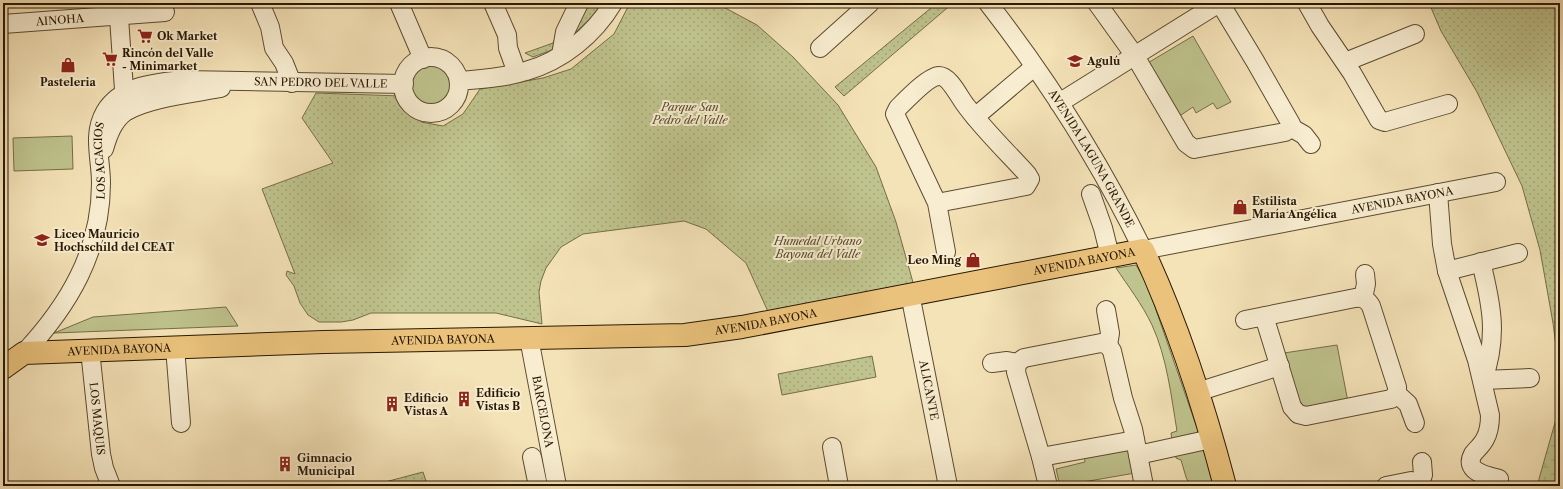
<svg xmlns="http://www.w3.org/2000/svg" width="1563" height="489" viewBox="0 0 1563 489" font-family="'Libre Caslon Text',serif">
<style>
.grass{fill:#bfc38d;stroke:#746e47}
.wetland{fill:url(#wetland-marsh);stroke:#746e47}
.park{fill:url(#park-dots);stroke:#746e47}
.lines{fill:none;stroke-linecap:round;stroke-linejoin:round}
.minor-casing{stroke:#5c4b2f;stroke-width:20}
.major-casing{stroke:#291801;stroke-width:24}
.minor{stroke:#f8edd1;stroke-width:18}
.major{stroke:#eac27c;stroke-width:22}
.labels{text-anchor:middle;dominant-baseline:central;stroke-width:4;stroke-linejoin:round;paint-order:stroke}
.street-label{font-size:11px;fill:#291801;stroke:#f8edd1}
.poi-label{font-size:11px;font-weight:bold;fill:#291801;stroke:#f8edd1;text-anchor:start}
.park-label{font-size:11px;font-style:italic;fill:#564b2b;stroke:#f8edd1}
</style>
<defs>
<pattern id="wetland-marsh" width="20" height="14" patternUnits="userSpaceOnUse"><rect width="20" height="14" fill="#bfc38d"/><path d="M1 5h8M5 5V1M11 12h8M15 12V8" fill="none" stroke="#a4a778"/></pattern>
<pattern id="park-dots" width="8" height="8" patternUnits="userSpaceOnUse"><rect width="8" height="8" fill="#bfc38d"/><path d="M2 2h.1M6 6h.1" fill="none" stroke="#a4a778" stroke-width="1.8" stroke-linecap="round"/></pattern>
</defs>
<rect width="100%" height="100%" fill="#f5e3b8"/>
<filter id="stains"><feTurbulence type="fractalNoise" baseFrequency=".005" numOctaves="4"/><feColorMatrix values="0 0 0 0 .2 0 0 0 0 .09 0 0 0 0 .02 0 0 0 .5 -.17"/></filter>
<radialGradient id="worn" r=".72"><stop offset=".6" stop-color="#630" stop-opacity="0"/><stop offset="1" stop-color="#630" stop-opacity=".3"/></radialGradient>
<g class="grass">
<polygon points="1193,36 1231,102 1217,109 1213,103 1196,113 1193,107 1178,117 1146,64"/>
<circle cx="432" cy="85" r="22"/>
<polygon points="72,136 73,169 14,171 13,138"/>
<path d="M 1136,265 L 1147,284 L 1198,431 L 1195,437 L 1172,440 L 1171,433 L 1177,431 C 1171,395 1167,358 1152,325 C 1142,304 1128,286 1116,268 Z"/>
<polygon points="226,307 238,326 54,333 93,317"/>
<polygon points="1337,345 1348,402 1301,410 1284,353"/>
<polygon points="1206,446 1216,486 1190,486 1186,477 1181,460 1176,458 1175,452"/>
<polygon points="1127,449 1130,452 1135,473 1060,486 1056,469 1085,462 1084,454"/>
</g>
<polygon class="wetland" points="1560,405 1560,486 1537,486"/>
<g class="park">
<polygon points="573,3 602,3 599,10 576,32 565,45 533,57 525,53 553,43"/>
<polygon points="630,3 716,3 757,25 793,57 838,105 876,167 896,222 914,286 770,316 746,263 706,229 684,221 583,234 561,247 546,268 541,281 539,292 542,324 496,313 371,313 353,320 341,322 319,322 308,315 300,303 294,286 286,275 287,271 295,274 262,189 333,163 302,118 316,93 401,96 421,122 443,126 463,114 480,89 543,78 571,69 614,34"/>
<polygon points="937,3 953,3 844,96 835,87"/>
<polygon points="1429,3 1560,3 1560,378 1553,323 1540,250 1522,186 1477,92 1441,31"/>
<polygon points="872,356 876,377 782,395 778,374"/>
<polygon points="423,472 426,481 415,484 416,486 386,486 385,482"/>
</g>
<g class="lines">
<g class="minor-casing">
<g id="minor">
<polyline points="118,3 125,104"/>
<polyline points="260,3 270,27 274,48 284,63 292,83"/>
<polyline points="399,3 423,59"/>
<polyline points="493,3 507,35 508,48 517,73"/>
<path id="s1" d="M 988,3 C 1048,80 1100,162 1143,250 L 1496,182"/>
<polyline points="1097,3 1135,56 1186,143 1194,149 1285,132 1289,129 1291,124 1255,61 1220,3"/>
<polyline points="1307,3 1320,26 1352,73 1379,120 1385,122 1448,104"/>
<path id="s2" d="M 3,24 L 165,12"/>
<polyline points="820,48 870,3"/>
<polyline points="561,55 565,32 579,3"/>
<circle cx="431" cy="85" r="28"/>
<polyline points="1345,62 1415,34"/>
<path d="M 459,81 C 481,79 504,78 526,71 C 562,61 594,35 613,3"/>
<polyline points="1059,103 1219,3"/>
<polyline points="975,117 1034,67"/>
<polyline points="1290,127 1304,135 1311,144"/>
<path d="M 104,149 C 108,135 113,121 125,112 C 147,98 194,93 221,88"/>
<path d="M 1438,193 L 1442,244 L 1447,271 L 1477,360 L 1490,415 C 1490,423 1489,432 1485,439 C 1482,445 1477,449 1473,454 C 1463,472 1488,476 1499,479"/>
<polyline points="1091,194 1103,228 1110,256"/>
<path d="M 937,203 L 1026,186 L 1030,179 L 1027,174 C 1007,152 985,131 967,107 C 960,99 950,76 939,76 C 929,76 906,100 898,108 L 895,114 L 937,203 L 946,252"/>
<path d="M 1481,262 C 1492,306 1498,337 1483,380"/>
<polyline points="1447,271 1518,253"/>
<path id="s3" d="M 910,294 L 948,486"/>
<polyline points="1363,298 1366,284 1365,274"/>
<polyline points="1106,310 1110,333 1108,345"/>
<path d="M 1245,320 L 1355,298 C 1362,297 1367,299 1371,306 L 1397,387 L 1397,394 L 1391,399 L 1306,416 L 1298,414 L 1292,407 L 1264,316"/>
<path id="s4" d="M 529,338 L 557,486"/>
<polyline points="175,347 181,423"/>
<path id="s5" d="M 90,350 L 101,454 L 104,468 L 111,486"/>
<path id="s6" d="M 24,353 C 69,305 101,251 101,183 C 101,159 92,134 105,112 C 121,85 156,83 184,80 L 404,84"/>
<polyline points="992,363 1007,361 1017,363"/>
<polyline points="1483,380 1530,378"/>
<polyline points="1197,392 1280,366"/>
<polyline points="1397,394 1408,404 1415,423"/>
<polyline points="832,447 839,486"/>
<polyline points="1138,455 1211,439"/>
<polyline points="532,457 538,486"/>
<polyline points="1041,457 1135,440"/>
<polyline points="1419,485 1423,475 1422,462"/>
<polyline points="1048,486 1041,457 1016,372 1017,363 1024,358 1101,343 1108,345 1112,351 1123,398 1133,429 1144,486"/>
<polyline points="1386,486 1411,481 1420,486"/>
</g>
</g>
<g class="major-casing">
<g id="major">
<path id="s7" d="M 3,368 L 24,353 L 324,342 L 685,335 L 742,327 L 1143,250 C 1178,325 1204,406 1225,486"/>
</g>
</g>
<use href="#minor" class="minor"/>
<use href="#major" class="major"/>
</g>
<defs>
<g id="supermarket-bare" transform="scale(1.2)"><path d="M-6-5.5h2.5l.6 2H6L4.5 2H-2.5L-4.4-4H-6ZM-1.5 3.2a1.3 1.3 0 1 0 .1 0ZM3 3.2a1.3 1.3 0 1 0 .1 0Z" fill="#8f2418" stroke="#f8edd1" stroke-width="2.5" paint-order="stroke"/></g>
<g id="school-bare" transform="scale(1.2)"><path d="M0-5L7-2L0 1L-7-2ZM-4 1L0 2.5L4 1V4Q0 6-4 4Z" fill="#8f2418" stroke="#f8edd1" stroke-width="2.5" paint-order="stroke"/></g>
<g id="shop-bare" transform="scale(1.2)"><path d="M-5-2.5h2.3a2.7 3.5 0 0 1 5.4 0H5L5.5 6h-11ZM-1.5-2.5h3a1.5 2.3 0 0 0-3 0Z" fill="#8f2418" stroke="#f8edd1" stroke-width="2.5" paint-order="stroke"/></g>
<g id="building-bare" transform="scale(1.2)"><path d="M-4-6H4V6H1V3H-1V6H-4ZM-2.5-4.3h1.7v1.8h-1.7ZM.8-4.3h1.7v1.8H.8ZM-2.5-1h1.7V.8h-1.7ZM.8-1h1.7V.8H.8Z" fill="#8f2418" stroke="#f8edd1" stroke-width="2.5" paint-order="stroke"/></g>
</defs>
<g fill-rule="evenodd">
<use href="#supermarket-bare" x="145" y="36"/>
<use href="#supermarket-bare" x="110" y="59"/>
<use href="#school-bare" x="1075" y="61"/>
<use href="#shop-bare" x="68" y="65"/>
<use href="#shop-bare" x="1240" y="207"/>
<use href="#school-bare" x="42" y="240"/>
<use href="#shop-bare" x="973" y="260"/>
<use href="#building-bare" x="464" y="399"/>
<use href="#building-bare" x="392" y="404"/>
<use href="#building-bare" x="285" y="464"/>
</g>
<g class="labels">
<g class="street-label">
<text stroke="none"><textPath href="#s2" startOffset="57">AINOHA</textPath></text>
<text stroke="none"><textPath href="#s6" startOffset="489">SAN PEDRO DEL VALLE</textPath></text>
<text stroke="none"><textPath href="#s1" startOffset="187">AVENIDA LAGUNA GRANDE</textPath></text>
<text stroke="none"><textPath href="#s6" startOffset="214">LOS ACACIOS</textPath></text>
<text stroke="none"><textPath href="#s1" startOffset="556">AVENIDA BAYONA</textPath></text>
<text stroke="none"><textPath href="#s7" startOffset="1093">AVENIDA BAYONA</textPath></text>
<text stroke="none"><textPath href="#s7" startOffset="769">AVENIDA BAYONA</textPath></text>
<text stroke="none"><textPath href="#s7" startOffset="445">AVENIDA BAYONA</textPath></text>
<text stroke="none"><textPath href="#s7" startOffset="121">AVENIDA BAYONA</textPath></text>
<text stroke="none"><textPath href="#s3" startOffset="98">ALICANTE</textPath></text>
<text stroke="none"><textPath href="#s4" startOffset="75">BARCELONA</textPath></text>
<text stroke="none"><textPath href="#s5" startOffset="69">LOS MAQUIS</textPath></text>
</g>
<g class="poi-label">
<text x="157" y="36">Ok Market</text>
<text x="122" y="53">Rincón del Valle<tspan x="122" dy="13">- Minimarket</tspan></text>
<text x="1087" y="61">Agulú</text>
<text x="68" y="82" text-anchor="middle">Pasteleria</text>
<text x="1252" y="201">Estilista<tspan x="1252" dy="13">María Angélica</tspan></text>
<text x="54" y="234">Liceo Mauricio<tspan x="54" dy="13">Hochschild del CEAT</tspan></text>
<text x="961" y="260" text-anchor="end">Leo Ming</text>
<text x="476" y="393">Edificio<tspan x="476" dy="13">Vistas B</tspan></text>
<text x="404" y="398">Edificio<tspan x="404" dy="13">Vistas A</tspan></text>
<text x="297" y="458">Gimnacio<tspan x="297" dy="13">Municipal</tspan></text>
</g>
<g class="park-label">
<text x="690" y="107">Parque San<tspan x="690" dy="13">Pedro del Valle</tspan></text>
<text x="818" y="241">Humedal Urbano<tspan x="818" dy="13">Bayona del Valle</tspan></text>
</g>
</g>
<rect width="1563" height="489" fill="none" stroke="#f5e3b8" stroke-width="16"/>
<rect x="4" y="4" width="1555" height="481" fill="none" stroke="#291801" stroke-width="2"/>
<rect x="8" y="8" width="1547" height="473" fill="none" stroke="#291801"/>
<rect width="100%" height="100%" filter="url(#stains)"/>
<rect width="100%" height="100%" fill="url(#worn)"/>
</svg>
